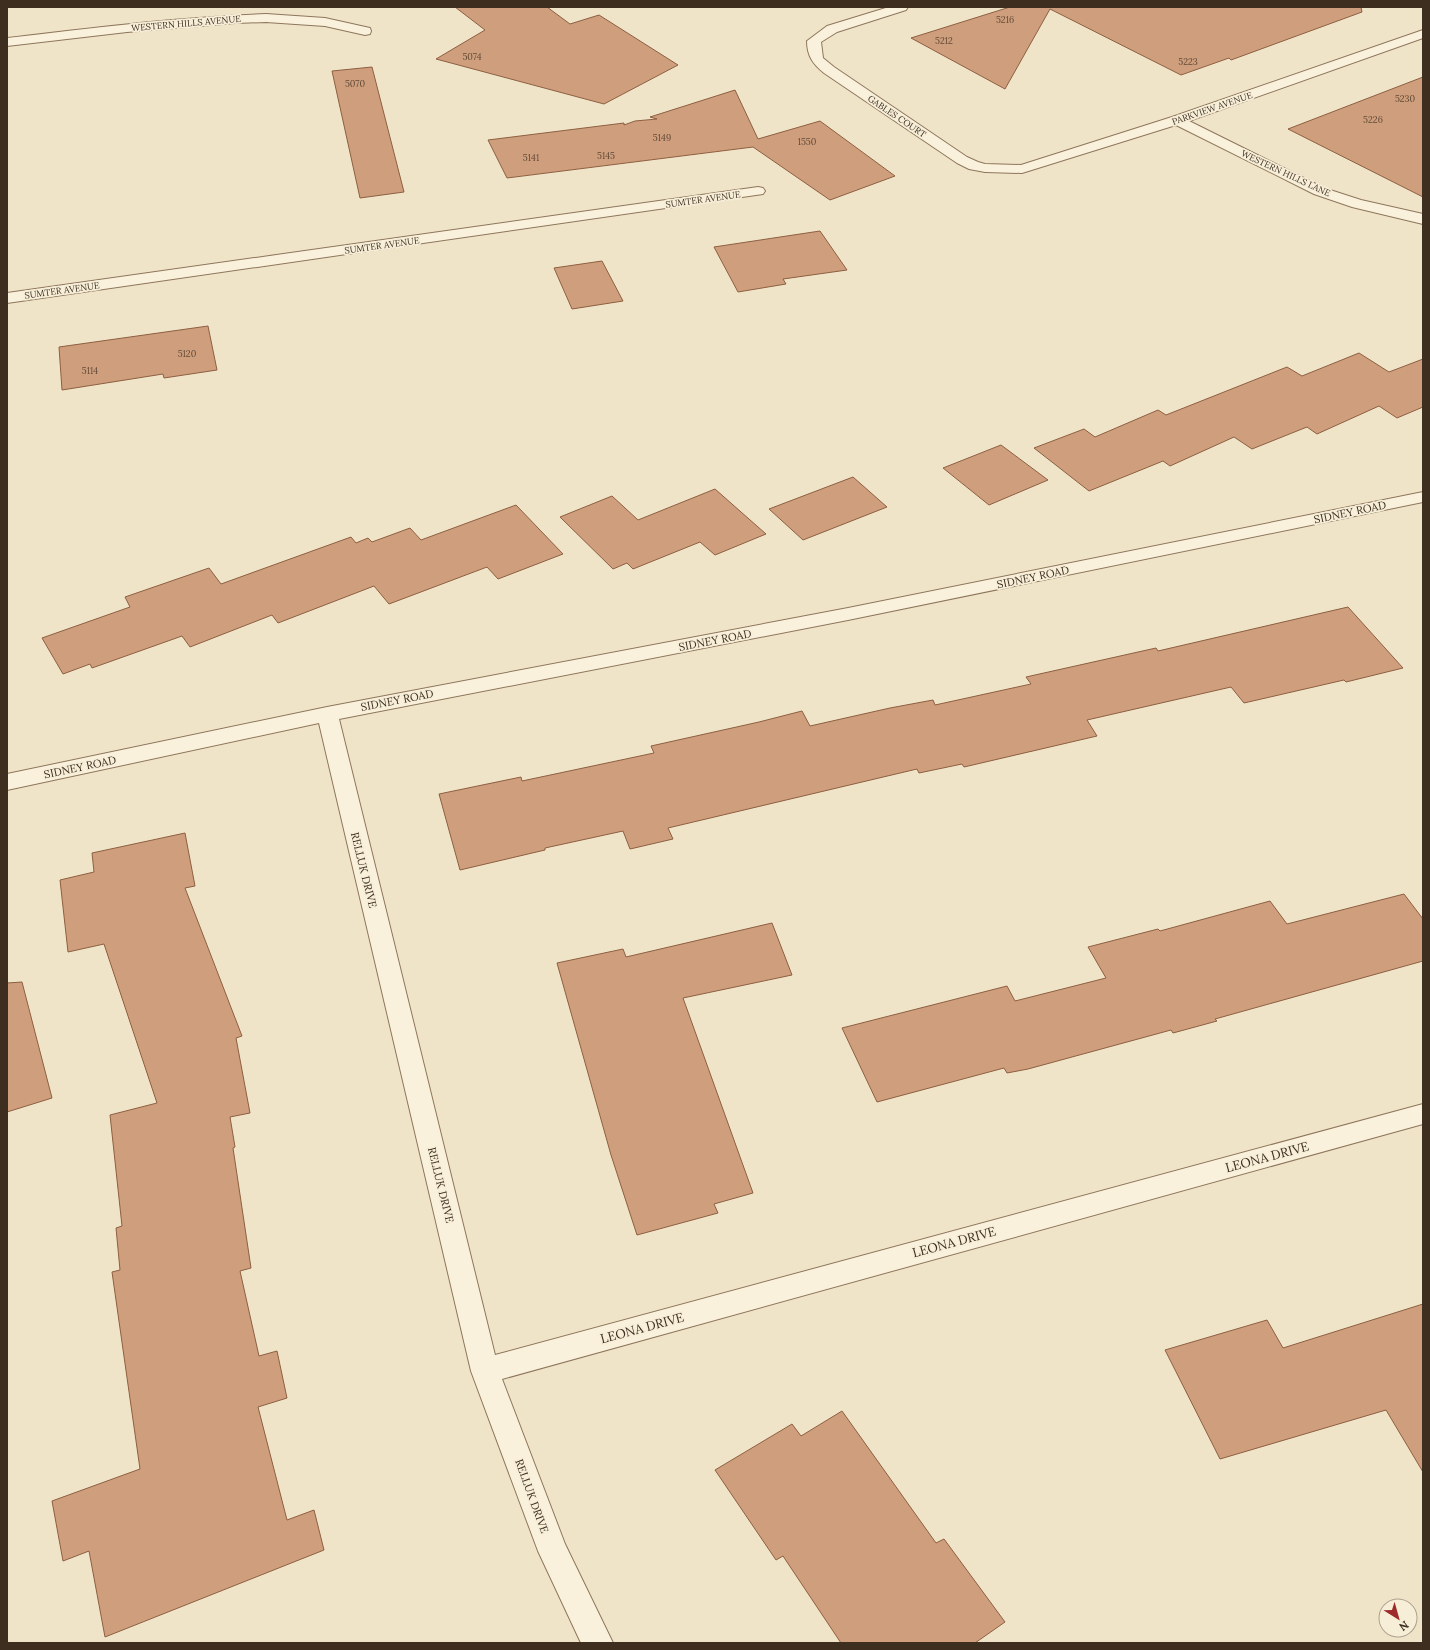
<svg xmlns="http://www.w3.org/2000/svg" width="1430" height="1650" viewBox="0 0 1430 1650" font-family="Lora,serif">
<style>
.building{fill:#cf9f7d;stroke:#8d5f41}
.lines{fill:none;stroke-linecap:round;stroke-linejoin:round}
.street-casing{stroke:#8d765c;stroke-width:2}
.street{fill:#faf1dc;fill-rule:evenodd}
.labels{text-anchor:middle;dominant-baseline:central;stroke-width:3.5;stroke-linejoin:round;paint-order:stroke}
.number-label{font-size:9px;fill:#624a37}
.far-street-label{font-size:9px;fill:#3d2e20;stroke:#f7eed8}
.street-label{font-size:11px;fill:#3d2e20;stroke:#f7eed8}
.near-street-label{font-size:13px;fill:#3d2e20;stroke:#f7eed8}
</style>
<rect width="100%" height="100%" fill="#f0e4c8"/>
<g class="building">
<polygon points="455,7 547,7 570,24 599,15 678,65 604,104 436,59 485,30"/>
<polygon points="1010,7 1361,7 1362,12 1231,60 1229,58 1181,75 1050,9 1005,89 911,38"/>
<polygon points="372,67 404,192 360,198 332,71"/>
<polygon points="1423,77 1423,197 1288,129"/>
<polygon points="735,90 758,139 820,121 895,176 830,200 753,147 507,178 488,140 624,123 624,125 635,121 657,119 650,117"/>
<polygon points="820,231 847,270 783,279 786,284 738,292 714,247"/>
<polygon points="602,261 623,301 572,309 554,268"/>
<polygon points="208,326 217,370 164,378 163,374 62,390 59,347"/>
<polygon points="1359,353 1389,372 1423,359 1423,407 1397,418 1379,406 1317,434 1307,427 1252,449 1234,437 1170,466 1163,461 1089,491 1034,448 1084,429 1095,437 1158,410 1166,415 1287,367 1302,376"/>
<polygon points="1001,445 1048,480 989,505 943,468"/>
<polygon points="853,477 887,507 803,540 769,509"/>
<polygon points="715,489 766,534 715,555 700,542 633,569 627,563 613,569 560,517 612,496 638,520"/>
<polygon points="516,505 563,554 498,579 487,567 389,604 374,586 278,623 272,615 190,647 182,636 92,668 90,664 63,674 42,638 130,607 125,597 209,568 221,584 351,537 356,543 368,538 372,542 410,528 421,540"/>
<polygon points="1348,607 1403,668 1346,682 1344,680 1244,703 1231,687 1087,720 1097,736 964,767 962,764 919,773 917,769 668,828 673,839 630,849 623,831 545,848 545,850 460,870 439,794 521,777 522,781 654,753 651,746 759,722 802,711 810,726 890,708 933,700 935,705 1031,684 1026,677 1156,648 1158,651"/>
<polygon points="185,833 195,886 185,888 242,1036 236,1038 250,1113 230,1117 235,1147 233,1148 251,1268 240,1271 259,1356 277,1351 287,1398 258,1407 287,1520 314,1510 324,1550 105,1637 89,1551 63,1561 52,1501 140,1469 112,1272 120,1270 116,1228 122,1226 110,1115 157,1103 104,944 68,952 60,880 94,872 92,853"/>
<polygon points="1404,894 1423,919 1423,961 1215,1019 1217,1021 1173,1033 1171,1030 1028,1069 1007,1073 1004,1068 877,1102 842,1028 1007,986 1015,1001 1106,978 1088,947 1158,929 1160,931 1270,901 1287,924"/>
<polygon points="772,923 792,975 683,998 753,1193 714,1204 718,1213 637,1235 611,1155 557,963 623,949 626,957"/>
<polygon points="22,982 52,1098 7,1112 7,983"/>
<polygon points="1423,1304 1423,1472 1386,1410 1220,1459 1165,1350 1267,1320 1283,1348"/>
<polygon points="842,1411 936,1543 944,1539 1005,1622 975,1643 841,1643 783,1556 776,1560 715,1470 792,1424 801,1436"/>
</g>
<g class="lines">
<g class="street-casing">
<g id="street">
<path d="M 889,7 L 908,7 L 906,10 L 837,32 L 821,42 L 823,58 L 834,67 L 967,157 L 978,162 L 985,164 L 1021,165 L 1172,117 L 1423,30 L 1423,38 L 1189,121 L 1324,188 L 1361,200 L 1423,214 L 1423,224 L 1352,207 L 1314,194 L 1176,125 L 1022,173 L 985,172 L 969,169 L 957,163 L 824,73 C 813,64 807,56 807,41 L 827,26 Z"/>
<path d="M 266,14 L 325,18 L 370,28 L 371,31 L 370,34 L 365,35 L 325,26 L 266,22 L 235,23 L 127,32 L 7,46 L 7,38 C 93,28 179,17 266,14 Z"/>
<polygon points="758,187 763,188 765,191 763,194 7,303 7,293"/>
<polygon points="1423,492 1423,502 848,620 339,719 495,1355 1423,1104 1423,1124 502,1379 565,1544 613,1643 581,1643 538,1551 471,1371 319,723 7,790 7,774 327,707 848,608"/>
</g>
</g>
<use href="#street" class="street"/>
</g>
<g class="labels">
<g class="number-label">
<text x="1005" y="19">5216</text>
<text x="944" y="40">5212</text>
<text x="472" y="56">5074</text>
<text x="1188" y="61">5223</text>
<text x="355" y="83">5070</text>
<text x="1405" y="98">5230</text>
<text x="1373" y="119">5226</text>
<text x="662" y="137">5149</text>
<text x="807" y="141">1550</text>
<text x="606" y="155">5145</text>
<text x="531" y="157">5141</text>
<text x="187" y="353">5120</text>
<text x="90" y="370">5114</text>
</g>
<g class="far-street-label">
<text transform="translate(186 23) rotate(-5)">WESTERN HILLS AVENUE</text>
<text transform="translate(1212 108) rotate(-19)">PARKVIEW AVENUE</text>
<text transform="translate(897 116) rotate(34)">GABLES COURT</text>
<text transform="translate(1286 173) rotate(25)">WESTERN HILLS LANE</text>
<text transform="translate(703 199) rotate(-8)">SUMTER AVENUE</text>
<text transform="translate(382 245) rotate(-8)">SUMTER AVENUE</text>
<text transform="translate(62 290) rotate(-8)">SUMTER AVENUE</text>
</g>
<g class="street-label">
<text transform="translate(1350 512) rotate(-12)">SIDNEY ROAD</text>
<text transform="translate(1033 577) rotate(-12)">SIDNEY ROAD</text>
<text transform="translate(715 640) rotate(-11)">SIDNEY ROAD</text>
<text transform="translate(397 700) rotate(-11)">SIDNEY ROAD</text>
<text transform="translate(80 767) rotate(-12)">SIDNEY ROAD</text>
<text transform="translate(364 870) rotate(76)">RELLUK DRIVE</text>
<text transform="translate(441 1185) rotate(76)">RELLUK DRIVE</text>
<text transform="translate(532 1496) rotate(70)">RELLUK DRIVE</text>
</g>
<g class="near-street-label">
<text transform="translate(1267 1157) rotate(-15)">LEONA DRIVE</text>
<text transform="translate(954 1242) rotate(-15)">LEONA DRIVE</text>
<text transform="translate(642 1328) rotate(-15)">LEONA DRIVE</text>
</g>
</g>
<rect width="1430" height="1650" fill="none" stroke="#3d2e20" stroke-width="16"/>
<g transform="translate(1398 1618) rotate(143)"><circle r="19" fill="#f7eed8" stroke="#ada18e"/>
<path d="M0-3L7 15L0 10L-7 15Z" fill="#9e2a2b"/>
<text y="-6" font-size="11" font-weight="bold" text-anchor="middle" fill="#3d2e20">N</text>
</g>
</svg>
